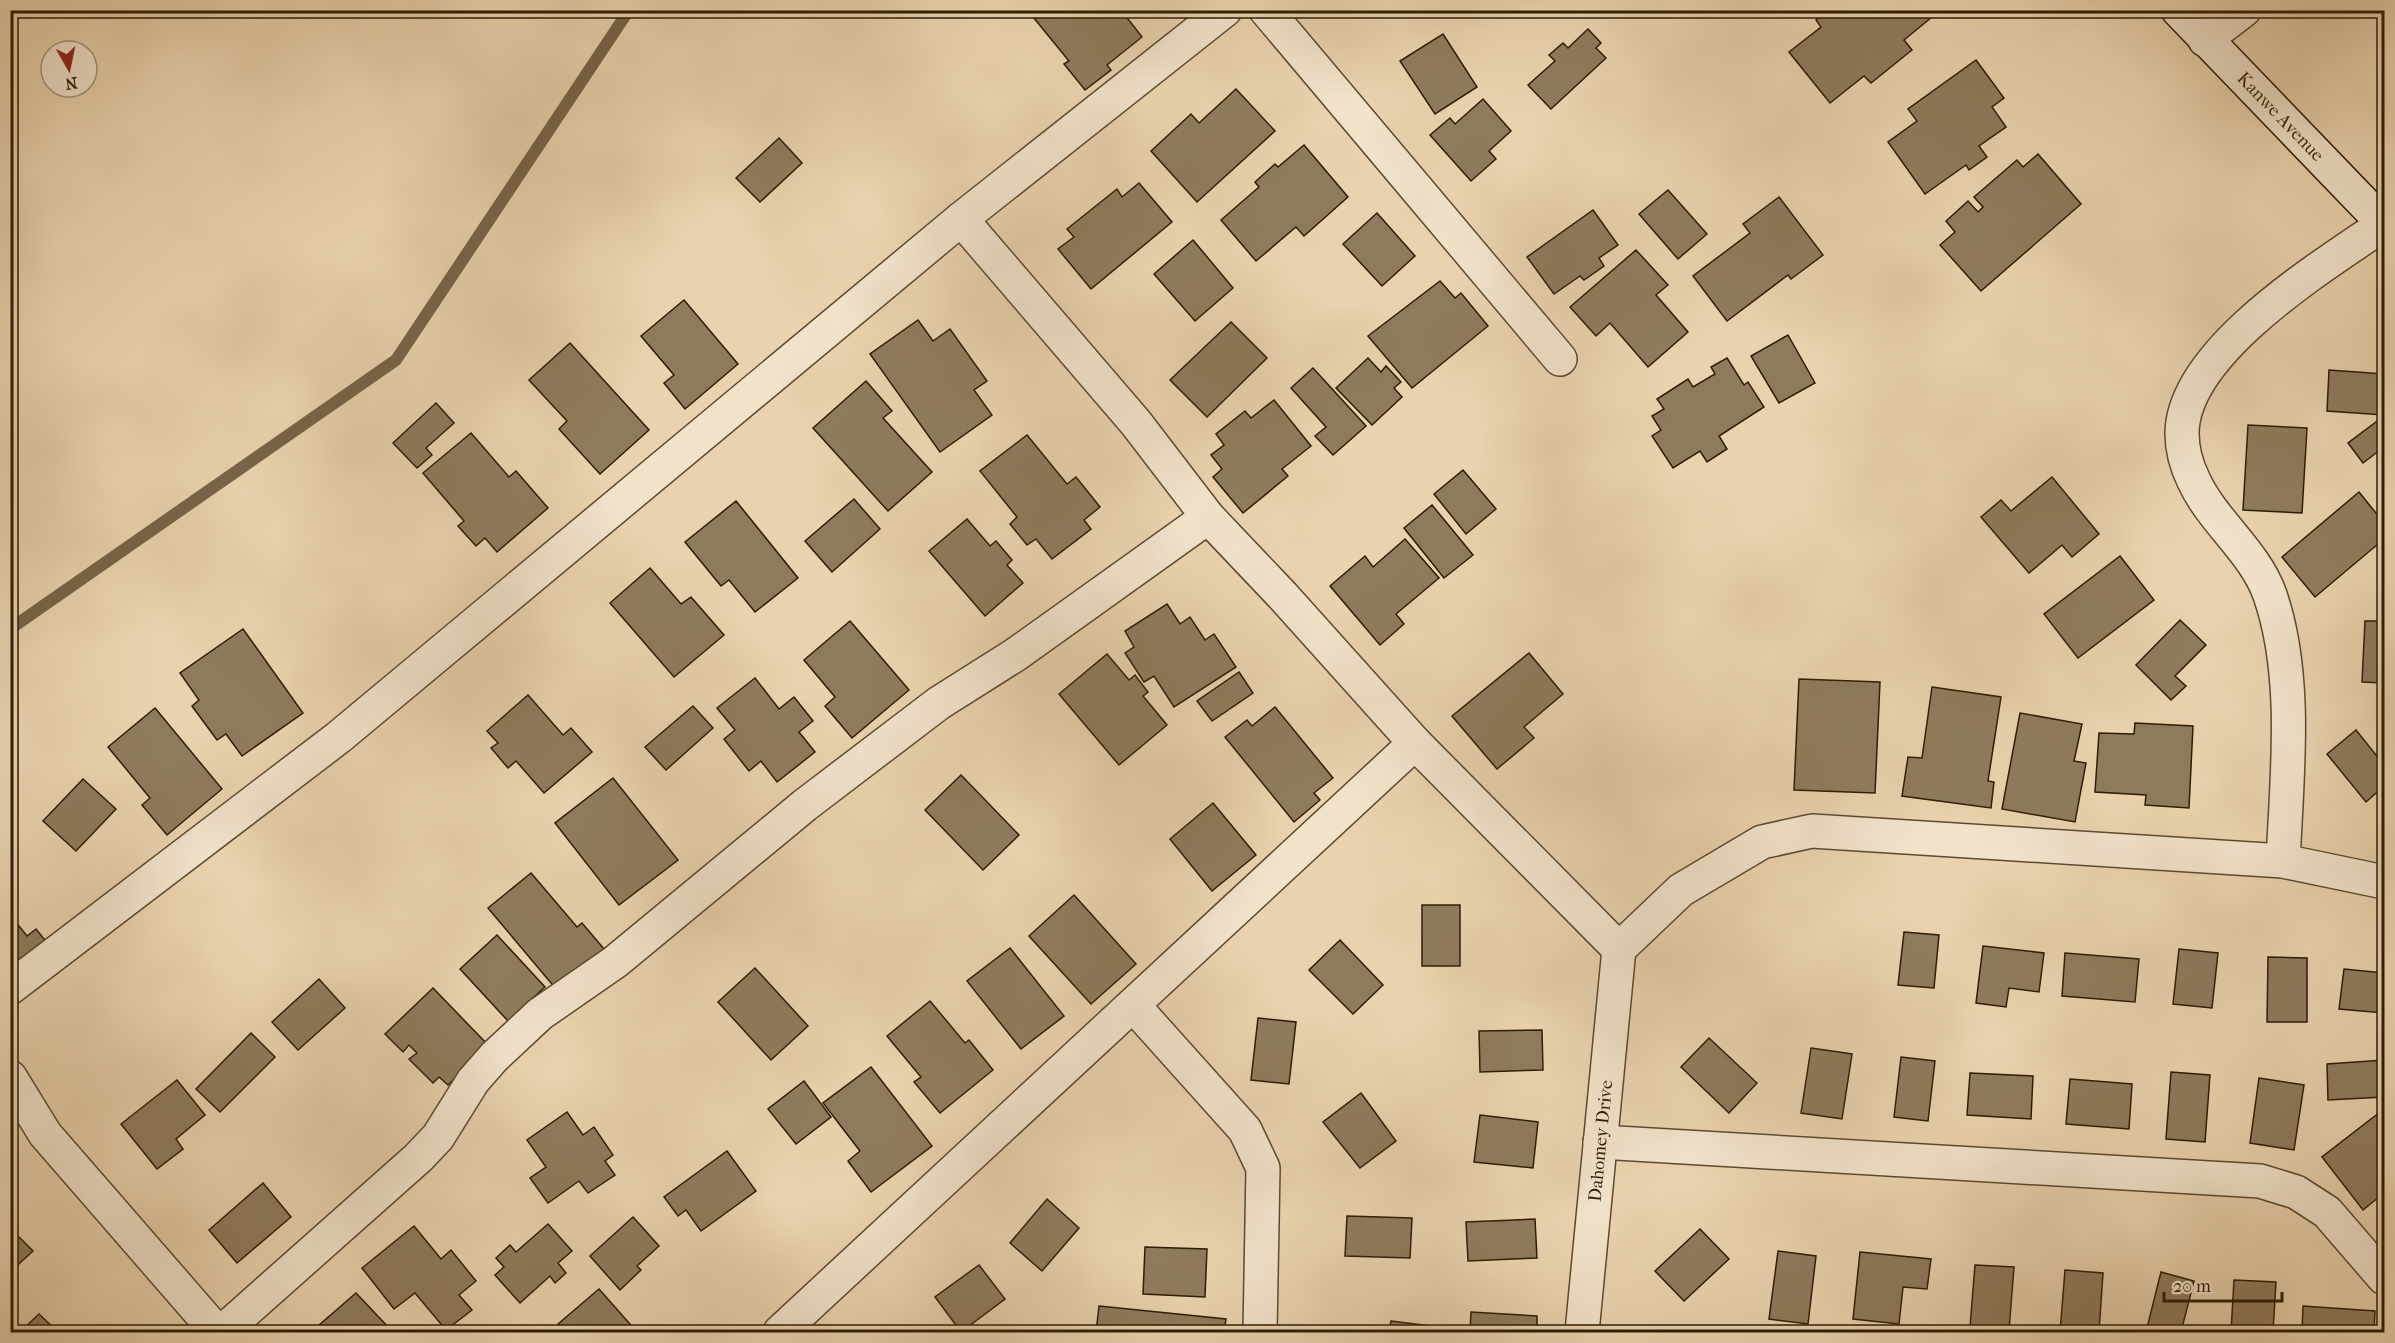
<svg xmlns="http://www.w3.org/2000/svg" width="2395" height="1343" viewBox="0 0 2395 1343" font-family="'IM FELL French Canon',serif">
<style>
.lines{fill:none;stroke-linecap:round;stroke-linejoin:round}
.stream{stroke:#776447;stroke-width:12}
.building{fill:#8f7b5c;stroke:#2d1d04;stroke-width:1.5}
.minor-casing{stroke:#5c4a2e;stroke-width:36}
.secondary-casing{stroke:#2d1d04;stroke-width:36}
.minor{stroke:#f1e2ca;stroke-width:33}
.secondary{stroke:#f1e2ca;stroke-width:33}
.labels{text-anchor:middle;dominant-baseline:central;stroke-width:6;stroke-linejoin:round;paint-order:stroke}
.street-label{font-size:18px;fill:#2d1d04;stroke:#f1e2ca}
</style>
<rect width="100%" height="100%" fill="#e9d2ad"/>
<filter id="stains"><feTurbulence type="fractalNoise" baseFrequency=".00333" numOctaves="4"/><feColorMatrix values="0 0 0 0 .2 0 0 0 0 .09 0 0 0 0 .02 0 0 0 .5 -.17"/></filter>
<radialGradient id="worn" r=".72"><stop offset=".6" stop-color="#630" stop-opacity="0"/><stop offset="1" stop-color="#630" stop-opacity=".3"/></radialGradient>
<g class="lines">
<polyline class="stream" points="10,629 396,360 629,10"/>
</g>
<g class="building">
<polygon points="1031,10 1121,10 1142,37 1107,65 1111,70 1085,90 1064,64 1069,61 1029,12"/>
<polygon points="1828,10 1937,10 1938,12 1904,40 1912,50 1871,83 1864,76 1830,103 1789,52 1821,27 1816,20"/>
<polygon points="1588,29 1601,43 1596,48 1606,58 1551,109 1528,85 1555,61 1549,55 1563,43 1568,48"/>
<polygon points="1443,34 1477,87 1435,114 1400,61"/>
<polygon points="1976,60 2004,98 1992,107 2006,127 1979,146 1987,157 1969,170 1966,165 1925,194 1888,142 1917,121 1908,109"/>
<polygon points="1236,89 1275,131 1197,202 1151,151 1191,114 1199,123"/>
<polygon points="1483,99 1511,131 1489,151 1496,159 1471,181 1430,135 1450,118 1455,124"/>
<polygon points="779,138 802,163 760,202 736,178"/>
<polygon points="1304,145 1348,197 1304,236 1296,227 1256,261 1221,220 1259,187 1255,182 1275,164 1278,167"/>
<polygon points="2038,154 2081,204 1981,291 1940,245 1955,232 1946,221 1968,201 1978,212 1983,207 1974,197 2017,160 2023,167"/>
<polygon points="1139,183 1172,222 1091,289 1058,249 1074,237 1067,229 1117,189 1122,197"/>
<polygon points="1668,190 1707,234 1678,259 1639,214"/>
<polygon points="1779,197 1823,255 1791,279 1788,275 1727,321 1693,276 1750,233 1743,224"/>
<polygon points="1593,210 1618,245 1599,258 1604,266 1584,280 1580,276 1554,294 1527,257"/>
<polygon points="1377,213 1415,256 1382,286 1343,244"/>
<polygon points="1193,240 1233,288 1195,321 1154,274"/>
<polygon points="1636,250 1668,285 1656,295 1688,332 1648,367 1610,323 1596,336 1570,307"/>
<polygon points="1440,281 1455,298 1461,293 1488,326 1412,388 1368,336"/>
<polygon points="684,300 738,364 685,409 664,383 674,375 641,336"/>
<polygon points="918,320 933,341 950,329 987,381 974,390 992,415 940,452 870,354"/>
<polygon points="1231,322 1267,358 1207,417 1170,380"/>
<polygon points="1788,335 1815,383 1779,403 1751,356"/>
<polygon points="570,343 649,430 600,474 559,429 567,421 529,380"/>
<polygon points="1368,358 1381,372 1386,366 1401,382 1394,388 1402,397 1372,425 1336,388"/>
<polygon points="1727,358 1744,385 1748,382 1764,407 1719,436 1727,449 1707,462 1700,451 1673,468 1652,436 1661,430 1652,416 1664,409 1657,399 1688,379 1693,387 1715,374 1711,367"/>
<polygon points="1313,368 1366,426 1333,455 1315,436 1326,427 1291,388"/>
<polygon points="2329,370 2384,374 2384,415 2327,411"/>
<polygon points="866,381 892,411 883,418 932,472 888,511 813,428"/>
<polygon points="1274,400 1311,446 1282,469 1288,476 1243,513 1213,477 1222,469 1211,455 1224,445 1216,434 1245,411 1251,418"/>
<polygon points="436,403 454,423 426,448 432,455 417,468 393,443"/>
<polygon points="2384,416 2384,447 2363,463 2348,443"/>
<polygon points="2248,425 2307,428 2302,513 2243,510"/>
<polygon points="471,433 509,477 516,471 548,508 497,552 485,538 476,546 458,526 464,521 423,473"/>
<polygon points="1027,435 1067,484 1076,477 1100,507 1084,520 1091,529 1052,559 1036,539 1027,545 1010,524 1017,517 980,471"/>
<polygon points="1463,470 1496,509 1466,534 1434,494"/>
<polygon points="2052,477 2099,534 2072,557 2062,545 2029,573 1981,517 2001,500 2011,511"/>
<polygon points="2359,492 2384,523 2384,539 2315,597 2282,557"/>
<polygon points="854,499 880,529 832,572 805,541"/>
<polygon points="736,501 798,578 755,612 729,580 721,586 685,542"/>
<polygon points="1432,505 1473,555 1444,578 1404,528"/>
<polygon points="967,519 990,546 996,541 1012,560 1007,565 1023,583 985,616 929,551"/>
<polygon points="1405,539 1439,578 1396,614 1404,624 1380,645 1330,586 1365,556 1373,567"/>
<polygon points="2120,556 2154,600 2078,658 2044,614"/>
<polygon points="650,568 681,604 691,597 724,635 674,677 610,603"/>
<polygon points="1167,604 1180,624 1190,617 1205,640 1214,634 1236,667 1174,707 1154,676 1144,682 1125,653 1134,647 1125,631"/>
<polygon points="2180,620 2206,645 2175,676 2186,686 2171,700 2136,665"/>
<polygon points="850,621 909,690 852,738 825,706 835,697 804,660"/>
<polygon points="2365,621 2384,621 2384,683 2362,682"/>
<polygon points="243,629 303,713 242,756 226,734 217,740 192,706 199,700 180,673"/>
<polygon points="1529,653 1563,694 1524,727 1534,738 1497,769 1452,716"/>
<polygon points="1107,654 1129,680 1135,675 1148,692 1143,696 1167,725 1119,765 1059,694"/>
<polygon points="1239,672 1253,693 1212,721 1197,701"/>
<polygon points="755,678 779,709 794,697 813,721 799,732 815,752 777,782 761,761 749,771 724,739 735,730 717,708"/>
<polygon points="1799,679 1880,682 1875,793 1794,790"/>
<polygon points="1932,687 2001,697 1988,781 1994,782 1991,808 1902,796 1908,757 1922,758"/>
<polygon points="528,695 563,735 571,728 592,752 544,793 516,761 508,768 491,748 498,743 487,731"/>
<polygon points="693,706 713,728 666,770 645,747"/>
<polygon points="1275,707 1333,778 1314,793 1320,800 1294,822 1225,737 1247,720 1252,726"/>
<polygon points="155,708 222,789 167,835 142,805 150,798 108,747"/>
<polygon points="2020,713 2082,724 2074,761 2086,763 2075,822 2002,809"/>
<polygon points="2135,723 2193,726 2189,808 2145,805 2146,795 2095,792 2099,733 2134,734"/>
<polygon points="2356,730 2384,765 2384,786 2366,802 2327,754"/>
<polygon points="961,775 1019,835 983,870 925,810"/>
<polygon points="613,778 678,860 619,905 555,823"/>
<polygon points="83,779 116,809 76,851 43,821"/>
<polygon points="1213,803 1256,855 1212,891 1170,839"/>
<polygon points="531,873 577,927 582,923 604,949 556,989 488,908"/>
<polygon points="1074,895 1136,964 1091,1004 1029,936"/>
<rect x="1422" y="905" width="38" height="61"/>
<polygon points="11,916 27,936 36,929 48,944 10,974"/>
<polygon points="1904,932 1939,935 1934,988 1898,985"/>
<polygon points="497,935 545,987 508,1021 460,969"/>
<polygon points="1340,940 1383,985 1353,1014 1309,970"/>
<polygon points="1983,946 2044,953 2039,992 2009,988 2006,1007 1976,1003"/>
<polygon points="1010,948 1064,1016 1021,1049 967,981"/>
<polygon points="2179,949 2218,953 2212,1008 2173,1004"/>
<polygon points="2065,953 2139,959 2135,1002 2062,996"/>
<polygon points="2268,957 2307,958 2307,1022 2267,1022"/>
<polygon points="755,968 808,1026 771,1060 718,1002"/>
<polygon points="2344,969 2384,973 2384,1013 2339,1009"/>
<polygon points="319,979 345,1008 298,1050 272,1022"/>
<polygon points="433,988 489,1046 448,1085 439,1077 433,1083 409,1059 417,1053 409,1045 403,1052 385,1034"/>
<polygon points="930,1001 965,1043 969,1040 993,1070 940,1113 914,1082 921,1077 887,1036"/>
<polygon points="1258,1018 1296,1022 1289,1084 1251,1080"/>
<polygon points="1542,1030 1543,1070 1480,1072 1479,1031"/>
<polygon points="251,1033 275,1057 220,1112 196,1089"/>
<polygon points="1709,1038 1757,1083 1729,1113 1681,1067"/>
<polygon points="1811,1048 1852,1054 1842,1119 1801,1113"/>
<polygon points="1901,1057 1935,1061 1928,1121 1894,1117"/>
<polygon points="2384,1060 2384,1097 2328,1100 2327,1064"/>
<polygon points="871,1067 932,1146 871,1192 848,1161 860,1151 823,1103"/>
<polygon points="2171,1072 2210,1075 2205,1142 2166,1139"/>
<polygon points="1970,1073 2033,1076 2031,1119 1967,1115"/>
<polygon points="2259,1078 2304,1085 2294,1150 2250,1143"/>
<polygon points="2070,1079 2132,1084 2129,1129 2066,1124"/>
<polygon points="177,1080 205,1115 176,1139 183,1149 157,1169 121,1124"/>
<polygon points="804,1081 831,1117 796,1144 768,1109"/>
<polygon points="1361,1093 1396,1141 1360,1168 1323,1122"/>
<polygon points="2384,1109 2384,1193 2363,1210 2322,1157"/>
<polygon points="567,1112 583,1135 594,1127 613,1155 605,1161 615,1175 588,1193 579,1181 548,1203 530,1178 546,1167 527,1140"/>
<polygon points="1480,1115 1538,1122 1533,1168 1474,1162"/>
<polygon points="727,1151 756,1191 701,1231 686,1210 678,1216 664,1197"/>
<polygon points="263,1183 291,1217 237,1263 209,1230"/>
<polygon points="1047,1199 1079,1228 1042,1271 1010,1243"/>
<polygon points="1347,1216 1412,1218 1410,1258 1345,1256"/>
<polygon points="633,1217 659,1246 637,1266 641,1270 620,1290 590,1256"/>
<polygon points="1535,1219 1537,1258 1468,1261 1466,1222"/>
<polygon points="548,1224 572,1251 558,1263 566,1273 555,1283 550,1276 520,1303 495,1275 504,1267 496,1258 510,1245 516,1252"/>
<polygon points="414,1226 441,1259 451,1250 476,1281 459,1295 472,1310 446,1330 415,1293 394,1309 362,1268"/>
<polygon points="1700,1229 1729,1259 1684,1301 1655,1271"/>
<polygon points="12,1230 33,1251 10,1272 10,1232"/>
<polygon points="1145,1247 1207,1249 1205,1297 1143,1294"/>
<polygon points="1778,1251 1816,1256 1808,1324 1769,1319"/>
<polygon points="1860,1252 1931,1259 1927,1289 1903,1287 1899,1324 1853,1319"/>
<polygon points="979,1265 1005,1299 961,1332 935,1297"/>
<polygon points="1975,1265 2014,1267 2009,1330 1970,1327"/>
<polygon points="2065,1270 2103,1273 2099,1332 2060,1332"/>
<polygon points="2161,1272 2194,1281 2181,1332 2146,1332"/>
<polygon points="2234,1280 2276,1282 2273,1332 2231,1332"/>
<polygon points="599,1289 637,1332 565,1332 558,1324"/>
<polygon points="356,1293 390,1329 386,1332 311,1332"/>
<polygon points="1099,1306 1226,1319 1224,1332 1096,1332"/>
<polygon points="2303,1306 2375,1311 2374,1332 2302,1332"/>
<polygon points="1471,1312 1537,1316 1537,1332 1470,1332"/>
<polygon points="39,1314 58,1332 20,1332"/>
<polygon points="1391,1321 1455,1329 1455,1332 1389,1332"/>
</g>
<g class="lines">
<g class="minor-casing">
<g id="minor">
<polyline points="1266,10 1560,359"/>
<polyline points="2205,40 2244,10"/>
<polyline points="961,219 1136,423 1208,517 1283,596 1415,743"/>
<path d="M 2283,861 C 2287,775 2298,676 2270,595 C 2255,552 2213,522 2194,481 C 2187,467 2182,450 2182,433 C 2183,351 2323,266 2384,224"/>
<polyline points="10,988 339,737 961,219 1225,10"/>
<polyline points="1133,1005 1245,1130 1263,1168 1260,1332"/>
<polyline points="10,1077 45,1134 217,1332"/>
<polyline points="1600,1142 2260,1181 2296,1192 2327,1212 2384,1278"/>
<polyline points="222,1332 418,1158 438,1137 473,1081 494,1057 540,1014 615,962 805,805 939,703 1015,655 1208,517"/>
<polyline points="780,1332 1415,743 1619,949 1681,890 1762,842 1812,831 2283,861 2384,882"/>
<path id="s1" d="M 1582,1332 L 1619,949"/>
</g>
</g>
<g class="secondary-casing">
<g id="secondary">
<path id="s2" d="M 2178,10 L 2384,224"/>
</g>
</g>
<use href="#minor" class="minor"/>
<use href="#secondary" class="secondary"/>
</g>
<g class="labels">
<g class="street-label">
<text stroke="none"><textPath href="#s2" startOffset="148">Kanwe Avenue</textPath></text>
<text stroke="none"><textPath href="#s1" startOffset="192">Dahomey Drive</textPath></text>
</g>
</g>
<rect width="2395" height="1343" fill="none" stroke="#e9d2ad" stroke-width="36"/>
<rect x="12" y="12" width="2371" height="1319" fill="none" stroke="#2d1d04" stroke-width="3"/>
<rect x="18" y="18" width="2359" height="1307" fill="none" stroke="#2d1d04" stroke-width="1.5"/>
<g transform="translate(69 69) rotate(171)"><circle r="28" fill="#f1e2ca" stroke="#a3937b" stroke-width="1.5"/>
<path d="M0-4.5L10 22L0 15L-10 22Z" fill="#8f2418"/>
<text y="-9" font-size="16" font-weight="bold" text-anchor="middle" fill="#2d1d04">N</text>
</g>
<path d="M2164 1292v9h118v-9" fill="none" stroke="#2d1d04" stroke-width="3"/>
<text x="2173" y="1292" font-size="18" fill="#2d1d04" stroke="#f1e2ca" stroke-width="4.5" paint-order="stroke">20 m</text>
<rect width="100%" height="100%" filter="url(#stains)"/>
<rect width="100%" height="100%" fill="url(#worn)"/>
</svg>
